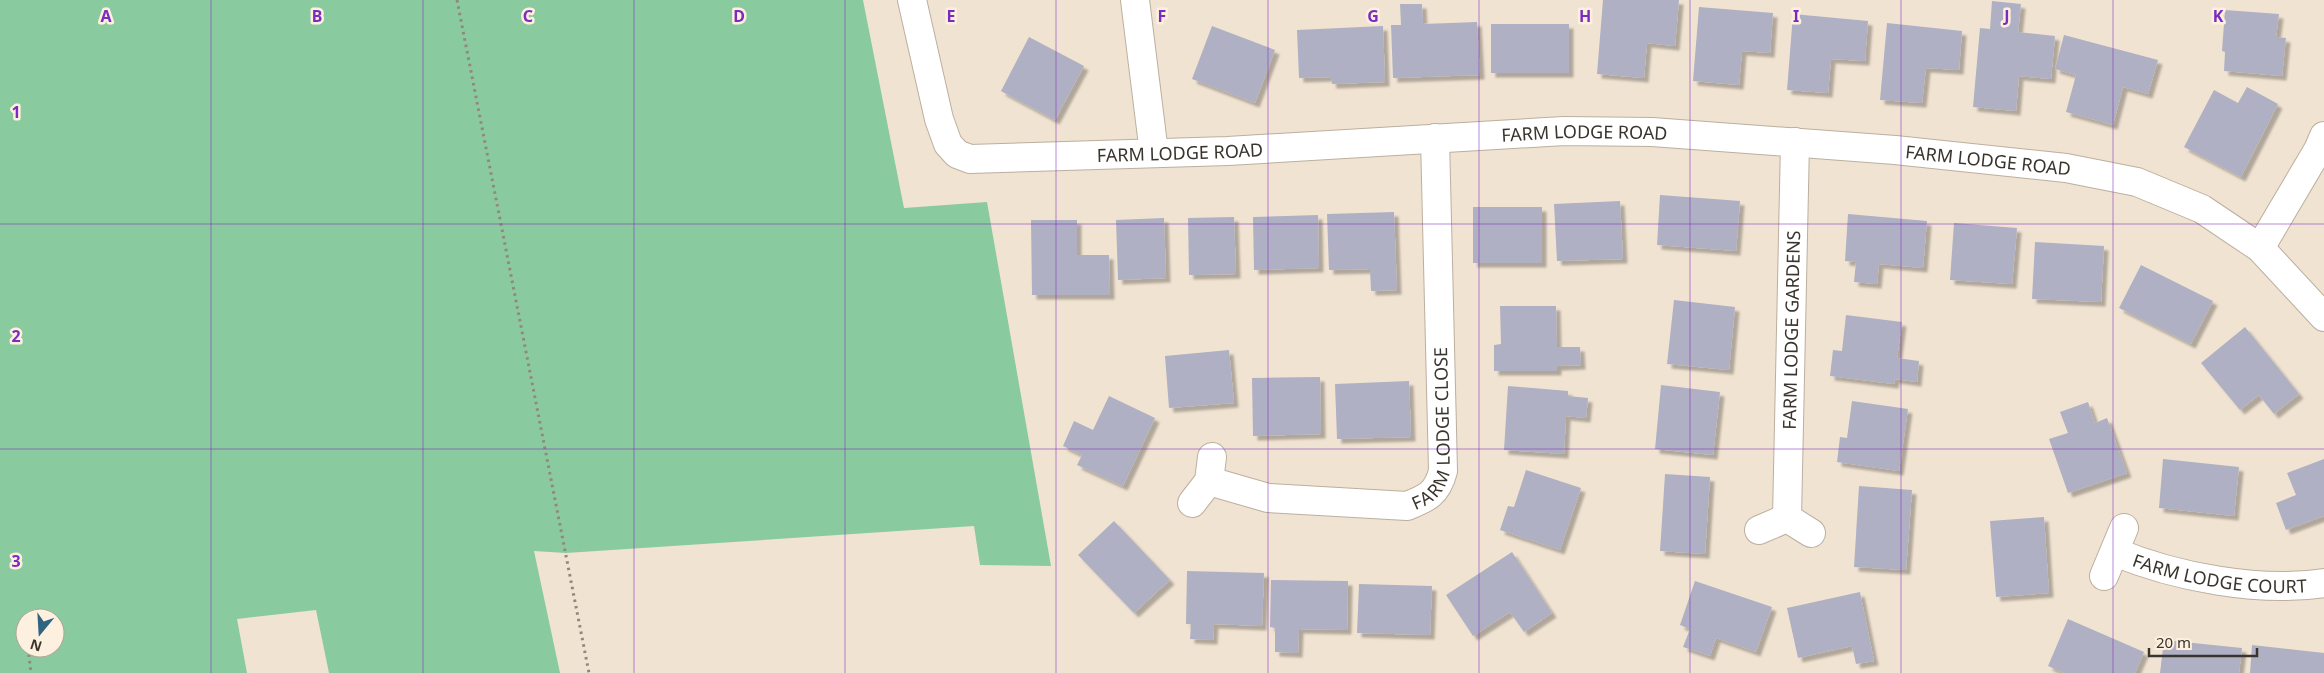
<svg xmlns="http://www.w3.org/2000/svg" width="2324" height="673" viewBox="0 0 2324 673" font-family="'Noto Sans',sans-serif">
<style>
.green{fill:#8aca9f;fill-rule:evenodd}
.building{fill:#afb0c3;filter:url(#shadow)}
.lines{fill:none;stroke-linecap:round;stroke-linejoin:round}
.minor-casing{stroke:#bcaf9f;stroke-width:30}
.path{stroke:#91887c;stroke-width:3;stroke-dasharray:2.5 4;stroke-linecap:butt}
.minor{stroke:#fff;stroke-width:28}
.grid{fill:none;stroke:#7b2cbf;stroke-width:1;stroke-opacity:0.55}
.labels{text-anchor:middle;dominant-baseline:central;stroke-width:5;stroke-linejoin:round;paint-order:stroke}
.street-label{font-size:18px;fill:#39342d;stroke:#fef0df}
.grid-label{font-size:16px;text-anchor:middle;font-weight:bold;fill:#7b2cbf;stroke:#fef0df;stroke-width:5;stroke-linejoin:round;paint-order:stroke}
</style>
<defs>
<filter id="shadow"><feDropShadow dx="4.5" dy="4.5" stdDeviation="1" flood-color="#0004"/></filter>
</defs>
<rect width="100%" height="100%" fill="#f0e3d2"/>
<path class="green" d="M 0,0 L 863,0 L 904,208 L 987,202 L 1051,566 L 980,565 L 974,526 L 566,553 L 534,551 L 560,673 L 329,673 L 316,610 L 237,619 L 247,673 L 0,673 ZM 25,618 L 55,618 L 55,648 L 25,648 Z"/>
<g class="building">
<polygon points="1603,0 1679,0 1675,46 1647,43 1644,78 1597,74"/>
<polygon points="1992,1 2021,4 2018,32 2055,36 2051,79 2019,76 2016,111 1973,107 1980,28 1990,29"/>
<polygon points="1400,4 1422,4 1423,24 1477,22 1480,75 1393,78 1391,25 1401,25"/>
<polygon points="1699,7 1773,13 1770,53 1742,51 1739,85 1693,81"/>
<polygon points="2225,10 2279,14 2276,37 2286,38 2282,76 2224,71 2225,52 2222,51"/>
<polygon points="1793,14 1868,21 1865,61 1831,59 1828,93 1787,90"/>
<polygon points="1887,23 1962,31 1959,70 1926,68 1922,103 1880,100"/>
<rect x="1491" y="24" width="78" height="49"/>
<polygon points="1212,26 1275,50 1255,103 1192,79"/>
<polygon points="1383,26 1385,82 1332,84 1331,77 1299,78 1297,30"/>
<polygon points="2064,35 2158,60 2148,94 2123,87 2113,125 2066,112 2076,75 2055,69"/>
<polygon points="1029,37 1084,66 1055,120 1001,91"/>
<polygon points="2247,87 2278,104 2241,177 2184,147 2214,90 2238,103"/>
<polygon points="1660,195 1740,201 1736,251 1657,245"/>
<polygon points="1620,201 1623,259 1557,261 1554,204"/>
<rect x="1473" y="207" width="69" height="56"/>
<polygon points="1394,212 1397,290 1371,291 1370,269 1329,270 1327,214"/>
<polygon points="1848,214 1927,221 1923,268 1879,264 1877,284 1854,282 1856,262 1845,261"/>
<polygon points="1318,215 1319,268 1254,270 1253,217"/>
<polygon points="1234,217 1236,274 1189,275 1188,218"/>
<polygon points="1164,218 1166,278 1118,280 1116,220"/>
<polygon points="1031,220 1077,220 1077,255 1109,255 1110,295 1032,295"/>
<polygon points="1954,223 2017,228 2012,284 1950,280"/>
<polygon points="2035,242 2104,246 2101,302 2032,299"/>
<polygon points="2141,265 2213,301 2191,344 2119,308"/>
<polygon points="1674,300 1735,307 1729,370 1667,364"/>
<polygon points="1500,306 1556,306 1557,347 1580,347 1581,365 1557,366 1557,371 1494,371 1494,345 1501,344"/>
<polygon points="1846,315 1902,322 1897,358 1919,361 1917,382 1895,379 1894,384 1830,376 1833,350 1842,351"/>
<polygon points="2245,327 2299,394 2274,414 2259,395 2240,410 2201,363"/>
<polygon points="1229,350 1234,403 1169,408 1165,356"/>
<polygon points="1320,377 1321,434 1253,436 1252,378"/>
<polygon points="1409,381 1411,437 1337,439 1335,384"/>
<polygon points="1661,385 1720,392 1713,455 1655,449"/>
<polygon points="1508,386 1568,391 1568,396 1588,398 1586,418 1566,416 1564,454 1504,450"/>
<polygon points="1109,396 1155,418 1123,486 1077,465 1082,455 1063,446 1074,421 1093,430"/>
<polygon points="1852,401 1908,409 1899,471 1837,462 1840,437 1847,438"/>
<polygon points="2088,402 2095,423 2107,418 2127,473 2068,493 2049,439 2068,433 2060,412"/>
<polygon points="2163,459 2239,467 2234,516 2159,508"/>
<polygon points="2324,459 2324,516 2286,530 2276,503 2296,495 2287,473"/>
<polygon points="1526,470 1581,488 1560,550 1500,530 1508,506 1514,507"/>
<polygon points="1665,474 1710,477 1705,554 1660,551"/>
<polygon points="1859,486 1912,490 1906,570 1854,567"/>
<polygon points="2044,517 2049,593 1996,597 1990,521"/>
<polygon points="1114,521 1170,580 1134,613 1078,555"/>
<polygon points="1512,552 1552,613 1524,632 1510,612 1473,636 1446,595"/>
<polygon points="1187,571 1264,573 1262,626 1214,624 1213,640 1190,639 1191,624 1186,624"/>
<polygon points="1271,580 1348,581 1347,630 1299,629 1298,653 1275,652 1275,628 1270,627"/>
<polygon points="1695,581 1772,607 1756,652 1716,638 1710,656 1683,647 1690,629 1680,625"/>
<polygon points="1359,584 1432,586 1430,635 1357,633"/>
<polygon points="1860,592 1874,661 1856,664 1852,646 1798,658 1787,608"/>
<polygon points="2068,619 2144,652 2135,673 2064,673 2048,666"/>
<polygon points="2164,640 2242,648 2239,673 2160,673"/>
<polygon points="2252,645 2324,653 2324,673 2250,673"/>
</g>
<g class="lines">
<g class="minor-casing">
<g id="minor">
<path id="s1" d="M 912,0 L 939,119 L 948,144 L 957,154 L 970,159 L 1228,151 L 1564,131 L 1652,132 L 1895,150 L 2066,168 L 2137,182 L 2202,209 L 2260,248 L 2324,317"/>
<polyline points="1135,0 1154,153"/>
<polyline points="2260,248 2318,150 2324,136"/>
<path id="s2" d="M 1209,481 L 1268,498 L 1407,506 C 1427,498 1437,494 1443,471 L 1435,138"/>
<polyline points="1192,503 1209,481 1212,457"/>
<path id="s3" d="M 1787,518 L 1795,142"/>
<polyline points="1759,530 1787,518 1811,533"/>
<path id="s4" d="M 2115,552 C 2175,577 2260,593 2324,583"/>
<polyline points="2104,576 2124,528"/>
</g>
</g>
<g class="path">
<polyline points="457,0 589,673"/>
<polyline points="28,648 31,673"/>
</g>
<use href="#minor" class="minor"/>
</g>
<path class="grid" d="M 211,0 L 211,673M 423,0 L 423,673M 634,0 L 634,673M 845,0 L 845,673M 1056,0 L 1056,673M 1268,0 L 1268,673M 1479,0 L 1479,673M 1690,0 L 1690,673M 1901,0 L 1901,673M 2113,0 L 2113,673M 0,224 L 2324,224M 0,449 L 2324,449"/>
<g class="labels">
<g class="street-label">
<text stroke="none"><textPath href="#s1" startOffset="791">FARM LODGE ROAD</textPath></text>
<text stroke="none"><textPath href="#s1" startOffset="386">FARM LODGE ROAD</textPath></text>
<text stroke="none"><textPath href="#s1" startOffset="1196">FARM LODGE ROAD</textPath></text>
<text stroke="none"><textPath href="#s3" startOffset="188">FARM LODGE GARDENS</textPath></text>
<text stroke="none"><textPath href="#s2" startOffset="292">FARM LODGE CLOSE</textPath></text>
<text stroke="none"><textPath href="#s4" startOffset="108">FARM LODGE COURT</textPath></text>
</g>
</g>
<g class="grid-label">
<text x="106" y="22">A</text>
<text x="317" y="22">B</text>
<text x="528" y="22">C</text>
<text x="739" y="22">D</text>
<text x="951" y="22">E</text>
<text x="1162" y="22">F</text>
<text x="1373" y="22">G</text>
<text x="1585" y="22">H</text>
<text x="1796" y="22">I</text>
<text x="2007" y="22">J</text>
<text x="2218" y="22">K</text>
<text x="16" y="118">1</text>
<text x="16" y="342">2</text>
<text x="16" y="567">3</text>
</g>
<g transform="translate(40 633) rotate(198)"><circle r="24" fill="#fef0df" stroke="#afa598"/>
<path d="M0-4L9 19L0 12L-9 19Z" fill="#306481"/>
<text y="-8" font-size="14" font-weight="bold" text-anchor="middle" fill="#39342d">N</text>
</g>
<path d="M2149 648v8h108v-8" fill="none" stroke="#39342d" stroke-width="2.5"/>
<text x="2156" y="648" font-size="15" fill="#39342d" stroke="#fef0df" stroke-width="4" paint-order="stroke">20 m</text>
</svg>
